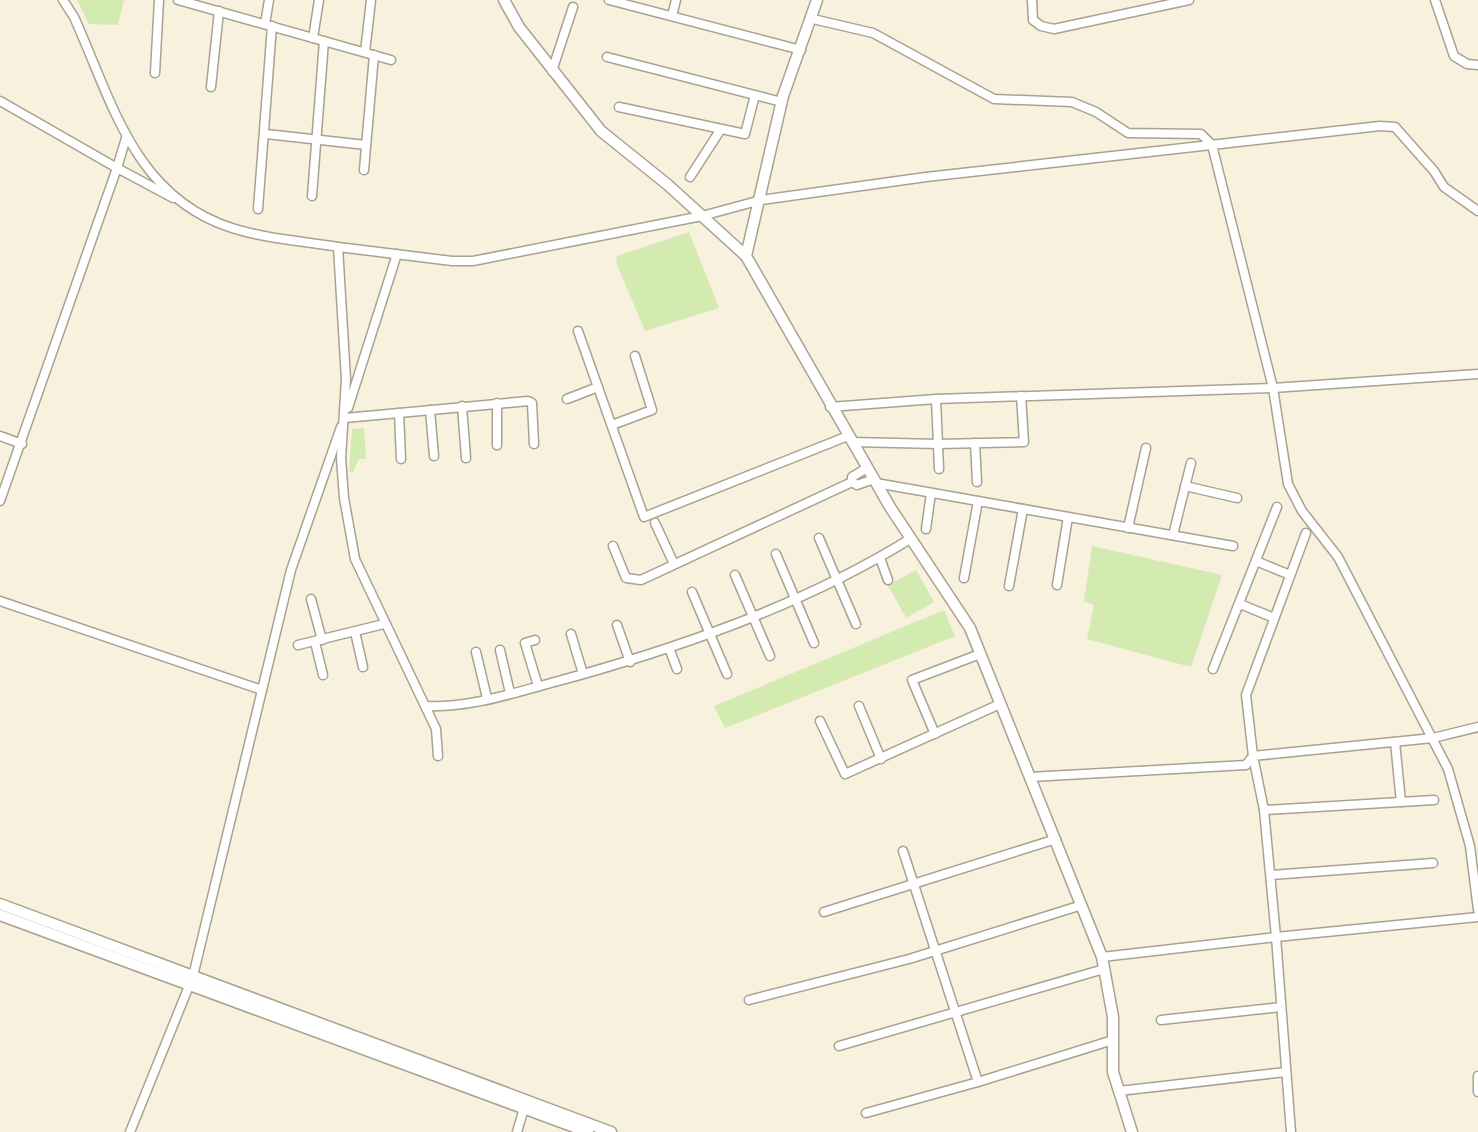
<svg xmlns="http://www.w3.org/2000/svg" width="1478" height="1132" viewBox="0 0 1478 1132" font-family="'Asap Condensed',sans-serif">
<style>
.green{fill:#d3eab1}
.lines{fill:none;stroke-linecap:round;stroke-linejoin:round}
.minor-casing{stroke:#a8a290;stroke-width:11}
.tertiary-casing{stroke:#a8a290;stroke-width:13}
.minor{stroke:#fff;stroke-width:8}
.tertiary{stroke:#fff;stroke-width:10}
</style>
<rect width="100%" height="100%" fill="#f7f1dd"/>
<g class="green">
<polygon points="77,0 124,0 118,25 89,24"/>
<polygon points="689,232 719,308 645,331 616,262 617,256"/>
<polygon points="364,428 366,459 359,459 353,472 349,472 352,429"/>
<polygon points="1092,546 1222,575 1191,667 1087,639 1094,605 1084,601"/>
<polygon points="916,570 934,602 906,618 888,585"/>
<polygon points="944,610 955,636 725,728 714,706"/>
</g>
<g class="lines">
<g class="minor-casing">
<g id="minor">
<path d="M 63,0 L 74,17 C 112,101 134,197 232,228 C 266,239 303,241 338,247 L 346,379 L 341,458 L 344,498 L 355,559 L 436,729 L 438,756"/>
<polyline points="178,0 391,60"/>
<polyline points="609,0 801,50"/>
<polyline points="1032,0 1033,20 1041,26 1054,29 1189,0"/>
<polyline points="1435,0 1454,56 1467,64 1478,65"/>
<polyline points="672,16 676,0"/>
<polyline points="813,19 873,33 994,99 1072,102 1096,112 1128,133 1201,134 1212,145 1273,388 1288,484 1302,511 1338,557 1448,769 1470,846 1478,910"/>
<polyline points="265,24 269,0"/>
<polyline points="313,38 319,0"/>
<polyline points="365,52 371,0"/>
<polyline points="607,57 782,102"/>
<polyline points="552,71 573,7"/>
<polyline points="155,73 159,0"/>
<polyline points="211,87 219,11"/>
<polyline points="0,101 117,168 126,138"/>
<polyline points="619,107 745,134 755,95"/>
<polyline points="266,134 366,145"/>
<polyline points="364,170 374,55"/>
<polyline points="690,177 721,129"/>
<polyline points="312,196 324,41"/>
<polyline points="258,209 272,26"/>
<polyline points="338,247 452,261 473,261 702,216 761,200 926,177 1380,126 1395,127 1434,171 1444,187 1478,211"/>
<polyline points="578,331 644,517 848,436"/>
<polyline points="567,399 598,387"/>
<polyline points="936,399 939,469"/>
<polyline points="497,403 497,445"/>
<polyline points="462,406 466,458"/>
<polyline points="830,407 936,399 1273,388 1478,374"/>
<polyline points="348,408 397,254"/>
<polyline points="430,410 434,456"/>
<polyline points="399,413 401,459"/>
<polyline points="345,418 528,401 532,403 534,444"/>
<polyline points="612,425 652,410 635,356"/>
<polyline points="0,436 22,444"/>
<polyline points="852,442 938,444 1024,442 1021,396"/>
<polyline points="975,443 977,482"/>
<polyline points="867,468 852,477 852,482 857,485 874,479"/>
<polyline points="876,483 1233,546"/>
<polyline points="1185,486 1237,498"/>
<polyline points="0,501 117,168 173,198"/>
<polyline points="655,523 674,564"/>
<polyline points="1128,528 1146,448"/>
<polyline points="926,529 931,493"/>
<polyline points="1173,535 1191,463"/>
<polyline points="819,538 856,624"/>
<polyline points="613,546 626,578 641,580 852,482"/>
<polyline points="776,554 814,643"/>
<polyline points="880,558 888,580"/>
<polyline points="1256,561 1290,575"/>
<polyline points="735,575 770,656"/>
<polyline points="964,578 978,501"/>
<polyline points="1057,585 1068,517"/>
<polyline points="1009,586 1023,509"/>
<polyline points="692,592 727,674"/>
<polyline points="311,599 322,640"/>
<polyline points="0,601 262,690"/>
<polyline points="1240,604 1274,618"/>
<polyline points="617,625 630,662"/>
<polyline points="355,632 363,667"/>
<polyline points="571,634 583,674"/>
<polyline points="535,640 525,643 538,686"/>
<polyline points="315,642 323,675"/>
<polyline points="298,645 384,624"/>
<polyline points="669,648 677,669"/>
<polyline points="500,650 510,693"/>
<polyline points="476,652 487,698"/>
<polyline points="1213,669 1277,507"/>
<path d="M 426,706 C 467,708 511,694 551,683 C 673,650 802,606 910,539"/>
<polyline points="859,706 881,759"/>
<polyline points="820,721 845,774 1000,704"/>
<polyline points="1478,727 1433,738 1253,756 1264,810 1276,937 1478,917"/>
<polyline points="935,734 912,680 980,654"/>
<polyline points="1395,742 1401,802"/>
<polyline points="1030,777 1246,765 1253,756 1246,695 1306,533"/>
<polyline points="1264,810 1434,800"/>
<polyline points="1271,875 1433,863"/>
<polyline points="824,912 1056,839"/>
<polyline points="1102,957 1276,937 1291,1132"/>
<polyline points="749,1000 909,959 1082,905"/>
<polyline points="1161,1020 1281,1007"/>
<polyline points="839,1046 1104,969"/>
<polyline points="1478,1076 1478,1092"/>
<polyline points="978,1082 1113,1040"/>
<polyline points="1119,1091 1286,1072"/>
<polyline points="866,1113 978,1082 903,851"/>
<polyline points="130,1132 193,976 291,570 341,427"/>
<polyline points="517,1132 525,1105"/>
</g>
</g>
<g class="tertiary-casing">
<g id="tertiary">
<polyline points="504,0 519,27 601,131 668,185 746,256"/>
<polyline points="817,0 783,96 746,256 890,507 970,628 1102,957 1113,1017 1113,1072 1132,1132"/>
<polyline points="0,904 611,1132"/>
<polyline points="0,915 588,1132"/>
</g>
</g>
<use href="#minor" class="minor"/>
<use href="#tertiary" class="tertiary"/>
</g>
</svg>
